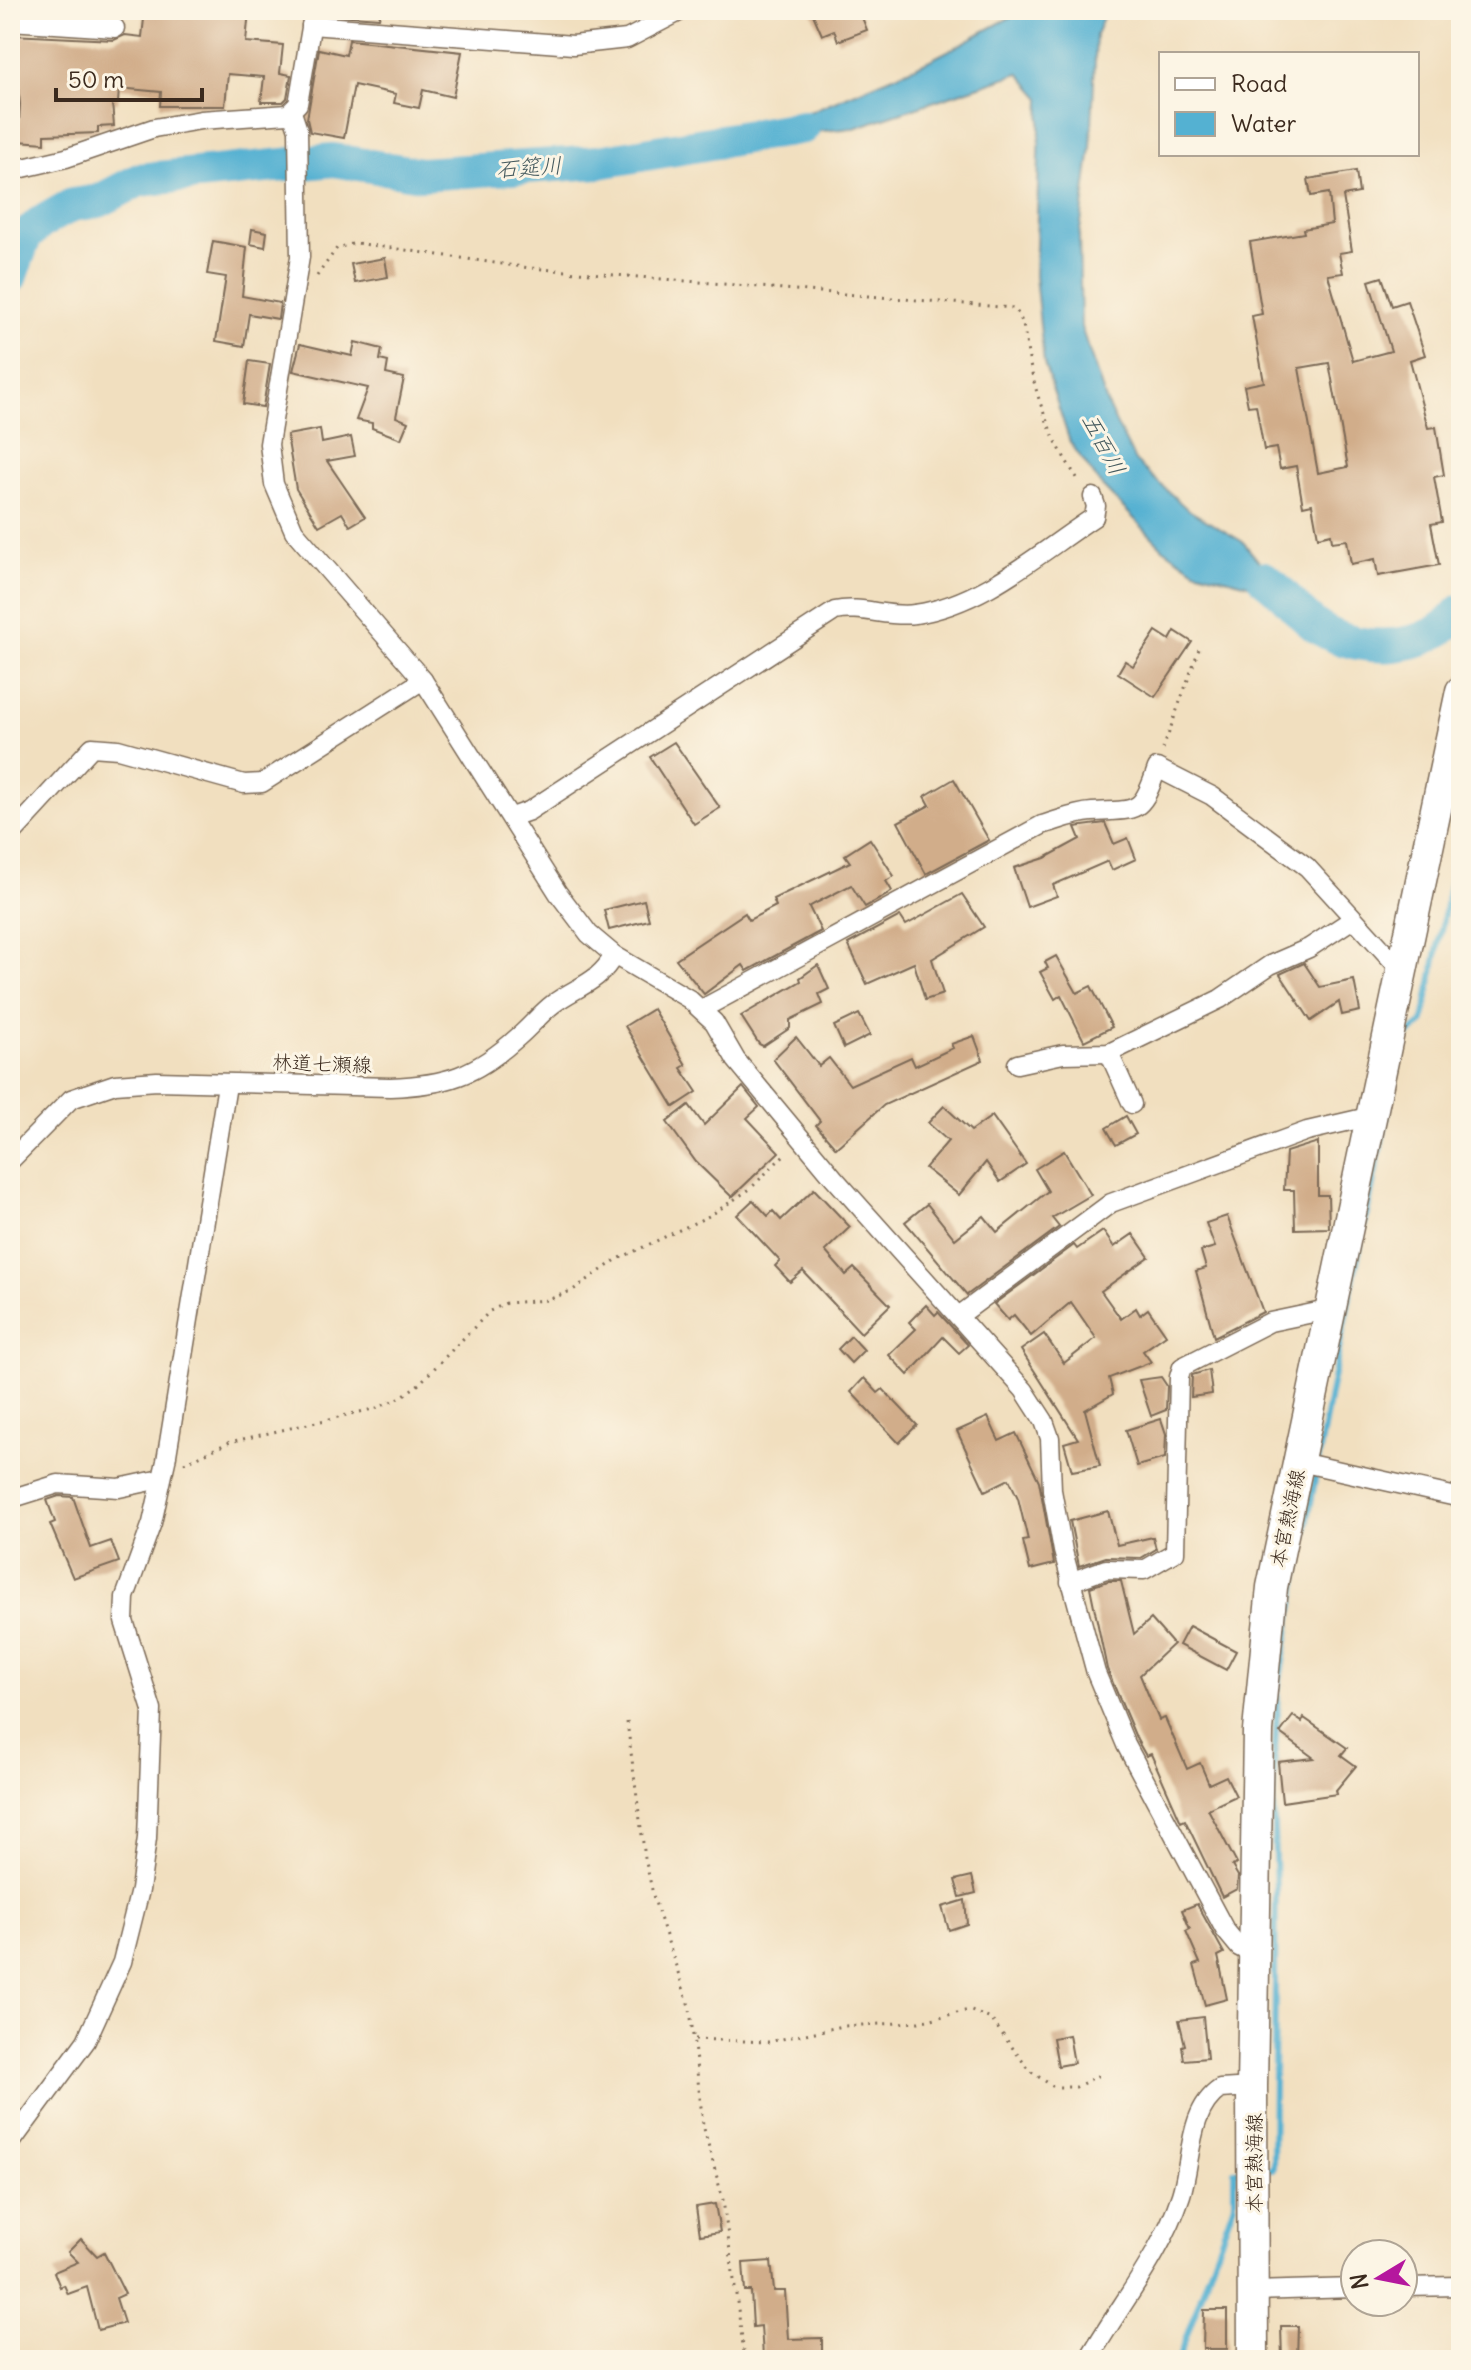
<svg xmlns="http://www.w3.org/2000/svg" width="1471" height="2370" viewBox="0 0 1471 2370" font-family="Delius,'Klee One',sans-serif">
<style>
.water{fill:#54b1d2;stroke:#486e78;stroke-width:2}
.lines{fill:none;stroke-linecap:round;stroke-linejoin:round}
.stream{stroke:#54b1d2;stroke-width:6}
.river{stroke:#54b1d2;stroke-width:34}
.building{fill:#d1ad8a;fill-rule:evenodd}
.street-casing{stroke:#7b6956;stroke-width:21}
.primary-casing{stroke:#7b6956;stroke-width:33}
.path{stroke:#7b6956;stroke-width:3;stroke-dasharray:2 6;stroke-linecap:butt}
.street{stroke:#fff;stroke-width:18}
.primary{stroke:#fff;stroke-width:30}
.labels{text-anchor:middle;dominant-baseline:central;stroke-width:6;stroke-linejoin:round;paint-order:stroke}
.street-label{font-size:20px;fill:#3b2a1e;stroke:#fcf5e5}
.water-label{font-size:22px;font-style:italic;fill:#44595d;stroke:#fcf5e5}
</style>
<rect width="100%" height="100%" fill="#fcf5e5"/>
<filter id="ink" filterUnits="userSpaceOnUse"><feTurbulence type="fractalNoise" baseFrequency=".0125" numOctaves="2"/><feDisplacementMap in="SourceGraphic" scale="16" xChannelSelector="R" yChannelSelector="G"/><feConvolveMatrix kernelMatrix="1 2 1 2 8 2 1 2 1" color-interpolation-filters="sRGB"/></filter>
<filter id="wash" filterUnits="userSpaceOnUse"><feTurbulence type="fractalNoise" baseFrequency=".006" numOctaves="4" result="noise"/><feDisplacementMap in="SourceGraphic" scale="32" xChannelSelector="R" yChannelSelector="G"/><feGaussianBlur stdDeviation="1.8" result="paint"/><feColorMatrix in="noise" values="0 0 0 0 0 0 0 0 0 0 0 0 0 0 0 0 0 1.4 0 .05"/><feComposite in="paint" operator="in"/></filter>
<g filter="url(#wash)">
<rect width="100%" height="100%" fill="#f1dfbf"/>
<path class="water" d="M 1026,10 L 1106,10 L 1096,35 L 1091,148 L 1079,238 L 1081,327 L 1109,409 L 1135,461 L 1187,509 L 1243,542 L 1269,574 L 1285,585 L 1299,611 L 1270,590 L 1195,570 L 1163,548 L 1100,484 L 1070,442 L 1044,363 L 1035,276 L 1041,98 L 1019,73 L 854,128 L 751,138 C 803,113 857,92 910,69 C 950,53 986,28 1026,10 Z"/>
<g class="lines">
<g class="stream">
<polyline points="1263,2169 1273,2169 1276,1890 1273,1798 1278,1690 1330,1394 1403,1039 1423,1023 1461,827"/>
<polyline points="1178,2360 1234,2203 1234,2171 1244,2170"/>
</g>
<g class="river">
<polyline points="10,278 25,237 40,223 72,205 99,201 139,180 333,160 421,174 599,162 803,127"/>
<path d="M 1264,578 C 1287,594 1297,614 1319,628 C 1361,655 1429,652 1461,611"/>
</g>
</g>
<g id="blocks">
<g class="building">
<polygon points="68,10 103,10 103,15 68,13"/>
<polygon points="145,10 249,10 246,42 283,45 280,73 291,75 287,98 283,102 261,102 264,77 228,74 225,106 160,106 161,92 119,88 118,103 112,103 114,126 98,127 98,133 45,135 45,143 18,141 20,104 12,35 114,40 125,35 142,37"/>
<polygon points="326,10 381,10 379,18 325,14"/>
<polygon points="811,10 859,10 867,30 838,41 834,30 822,35"/>
<polygon points="349,40 462,52 453,97 423,90 419,108 394,103 396,94 354,85 344,138 310,132 307,119 319,49 346,55"/>
<path d="M 1356,171 L 1359,193 L 1343,196 L 1352,251 L 1339,253 L 1343,273 L 1328,275 L 1353,361 L 1391,351 L 1369,281 L 1382,277 L 1392,306 L 1407,301 L 1425,355 L 1410,360 L 1428,428 L 1436,427 L 1444,475 L 1434,477 L 1442,522 L 1431,524 L 1439,565 L 1378,576 L 1375,559 L 1351,564 L 1347,540 L 1332,542 L 1331,534 L 1318,537 L 1312,504 L 1303,506 L 1296,466 L 1280,469 L 1276,448 L 1264,450 L 1256,405 L 1248,406 L 1244,386 L 1264,382 L 1252,316 L 1262,314 L 1250,242 L 1304,233 L 1303,229 L 1332,224 L 1329,193 L 1311,196 L 1308,179 ZM 1329,363 L 1348,467 L 1318,473 L 1299,368 Z"/>
<polygon points="252,229 267,232 265,247 250,244"/>
<polygon points="213,241 247,247 242,296 280,303 278,319 249,314 244,346 216,341 226,277 207,274"/>
<polygon points="385,258 388,277 355,283 351,264"/>
<polygon points="355,342 382,349 380,360 388,362 386,374 404,378 396,417 408,422 401,439 372,428 372,423 356,420 368,388 293,371 300,344 352,356"/>
<polygon points="249,361 270,364 263,407 243,404"/>
<polygon points="320,429 322,443 351,437 355,456 327,461 365,517 350,526 342,513 319,526 296,489 287,435"/>
<polygon points="1156,631 1170,640 1175,631 1192,642 1155,697 1118,673 1125,661 1133,666"/>
<polygon points="674,742 720,808 694,824 650,757"/>
<polygon points="954,779 989,840 926,874 898,822 930,805 925,796"/>
<polygon points="1105,823 1114,844 1128,838 1136,859 1112,870 1108,861 1053,885 1057,896 1027,907 1014,868 1045,858 1080,839 1075,827"/>
<polygon points="870,839 894,876 886,881 892,891 887,895 865,907 851,885 818,902 809,907 821,931 747,971 743,965 704,994 676,959 745,913 749,920 776,906 773,899 850,862 845,855"/>
<polygon points="962,894 984,927 932,959 943,994 925,1000 914,963 867,984 848,944 900,916 906,925"/>
<polygon points="644,900 649,920 609,930 604,910"/>
<polygon points="1056,956 1077,993 1091,986 1112,1027 1084,1041 1061,995 1055,999 1040,972 1048,968 1045,962"/>
<polygon points="1304,963 1320,987 1354,980 1360,1011 1342,1015 1339,1002 1311,1021 1280,974"/>
<polygon points="818,965 829,989 819,994 823,1004 790,1020 790,1028 763,1046 759,1044 741,1016 801,981 800,978"/>
<polygon points="653,1009 686,1065 681,1068 697,1092 674,1107 625,1026"/>
<polygon points="859,1014 870,1035 844,1048 834,1026"/>
<polygon points="974,1036 983,1060 884,1105 836,1148 816,1125 820,1121 773,1059 796,1037 819,1066 829,1058 850,1085 911,1057 915,1066 953,1048 951,1044"/>
<polygon points="743,1087 759,1107 747,1118 779,1152 732,1197 696,1162 667,1122 689,1105 704,1125"/>
<polygon points="944,1106 971,1131 992,1116 1026,1164 1000,1182 986,1162 959,1195 925,1168 948,1141 928,1123"/>
<polygon points="1126,1116 1136,1134 1116,1145 1106,1128"/>
<polygon points="1318,1142 1318,1195 1328,1195 1329,1228 1295,1229 1294,1190 1284,1190 1286,1152"/>
<polygon points="1064,1151 1091,1195 1052,1218 1059,1227 967,1295 905,1222 927,1204 955,1239 984,1216 997,1232 1048,1191 1035,1169"/>
<polygon points="814,1189 850,1227 825,1251 846,1275 854,1268 890,1305 861,1333 803,1271 790,1282 775,1266 780,1261 737,1215 753,1200 768,1216 773,1211 781,1220"/>
<polygon points="1227,1216 1263,1312 1214,1337 1196,1271 1206,1268 1201,1251 1215,1247 1206,1223"/>
<polygon points="1103,1231 1114,1247 1133,1234 1149,1257 1101,1291 1121,1319 1136,1308 1140,1315 1148,1309 1166,1335 1143,1351 1151,1362 1109,1378 1113,1394 1085,1410 1100,1466 1072,1471 1064,1443 1078,1439 1021,1350 1044,1334 1064,1363 1096,1338 1071,1302 1031,1336 1014,1315 1008,1320 994,1304 1074,1245 1077,1249"/>
<polygon points="926,1305 935,1315 938,1312 968,1345 959,1353 943,1337 908,1375 889,1355 916,1329 909,1322"/>
<polygon points="851,1336 864,1350 851,1363 838,1349"/>
<polygon points="1209,1370 1212,1394 1191,1397 1192,1375"/>
<polygon points="1161,1377 1167,1386 1166,1410 1151,1416 1139,1380"/>
<polygon points="864,1378 878,1393 883,1389 917,1425 899,1443 851,1392"/>
<polygon points="988,1417 999,1441 1016,1433 1039,1481 1054,1564 1030,1570 1023,1541 1028,1540 1018,1498 1009,1479 985,1491 957,1431"/>
<polygon points="1161,1419 1166,1434 1165,1458 1137,1466 1126,1430"/>
<polygon points="59,1496 73,1497 91,1548 111,1541 119,1562 73,1578 50,1524 55,1522 47,1500"/>
<polygon points="1108,1511 1117,1545 1153,1537 1156,1549 1141,1558 1106,1557 1079,1566 1070,1521"/>
<polygon points="1108,1581 1121,1581 1134,1634 1151,1619 1173,1644 1140,1675 1159,1720 1165,1718 1187,1769 1200,1763 1209,1784 1226,1776 1236,1796 1208,1809 1237,1864 1232,1866 1238,1876 1237,1889 1222,1897 1185,1820 1181,1822 1151,1754 1146,1756 1137,1740 1107,1669 1090,1587"/>
<polygon points="1189,1626 1236,1651 1226,1670 1179,1645"/>
<polygon points="1293,1716 1302,1722 1304,1718 1347,1748 1341,1755 1356,1766 1336,1790 1337,1794 1282,1802 1278,1762 1314,1758 1280,1733"/>
<polygon points="972,1876 976,1893 960,1897 955,1880"/>
<polygon points="965,1900 967,1924 949,1930 942,1907"/>
<polygon points="1197,1904 1224,1953 1218,1956 1227,1999 1205,2005 1194,1965 1200,1963 1186,1931 1190,1929 1182,1910"/>
<polygon points="1203,2017 1207,2058 1184,2060 1182,2046 1185,2045 1179,2020"/>
<polygon points="1069,2035 1074,2063 1058,2066 1053,2038"/>
<polygon points="715,2204 720,2232 700,2235 696,2207"/>
<polygon points="81,2239 97,2256 104,2252 125,2294 116,2298 124,2323 98,2330 87,2287 68,2294 64,2285 60,2287 54,2272 78,2262 68,2252"/>
<polygon points="771,2261 774,2291 785,2291 788,2339 822,2338 822,2359 792,2359 792,2354 763,2356 761,2326 753,2327 751,2291 745,2291 743,2263"/>
<polygon points="1204,2310 1227,2310 1227,2349 1203,2349"/>
<polygon points="1281,2326 1298,2326 1297,2360 1282,2360"/>
</g>
</g>
</g>
<g filter="url(#ink)">
<use href="#blocks" fill-opacity="0" stroke="#7b6956" stroke-width="2"/>
<g class="lines">
<g class="street-casing">
<g id="street">
<polyline points="10,21 115,28"/>
<polyline points="311,25 573,45 627,39 683,10"/>
<polyline points="292,112 298,130 300,257 269,444 274,484 294,531 423,680 558,893 589,934 614,955 689,999 714,1022 736,1060 834,1178 1024,1390 1044,1421 1050,1438 1052,1490 1063,1551 1096,1673 1126,1745 1225,1930 1239,1947 1255,1955"/>
<polyline points="10,171 66,158 154,128 201,120 288,114 298,104 314,10"/>
<path d="M 512,817 L 529,811 L 835,611 C 860,605 888,618 915,614 C 983,604 1039,553 1094,517 L 1096,506 L 1093,497"/>
<polyline points="10,836 92,747 118,749 244,784 262,783 423,680"/>
<path d="M 702,1009 L 1042,825 C 1059,820 1075,813 1092,812 C 1137,809 1141,816 1157,768 L 1212,796 L 1307,867 L 1402,971"/>
<polyline points="1109,1053 1132,1104"/>
<polyline points="1017,1064 1063,1054 1109,1053 1220,999 1270,965 1309,948 1353,919"/>
<path d="M 10,1161 L 71,1099 L 115,1084 L 157,1081 L 390,1087 C 446,1085 475,1076 518,1037 C 530,1027 541,1013 553,1004 C 577,986 599,983 614,955"/>
<polyline points="960,1315 1111,1203 1307,1131 1372,1116"/>
<polyline points="1300,1462 1461,1498"/>
<polyline points="10,1499 58,1484 119,1488 161,1479"/>
<polyline points="1070,1582 1106,1569 1144,1570 1175,1552 1179,1377 1182,1367 1270,1322 1332,1309"/>
<polyline points="10,2144 86,2041 122,1962 140,1890 147,1838 152,1710 124,1621 125,1597 152,1523 166,1461 227,1085"/>
<polyline points="1403,2287 1461,2286"/>
<polyline points="1253,2291 1355,2288"/>
<path d="M 1088,2360 C 1119,2306 1162,2254 1181,2195 C 1192,2161 1188,2110 1220,2089 L 1252,2087"/>
</g>
</g>
<g class="primary-casing">
<polyline id="primary" points="1253,2360 1252,2087 1258,1731 1272,1587 1461,691"/>
</g>
<g class="path">
<path d="M 317,276 L 337,248 L 356,243 L 530,268 L 1013,308 C 1025,318 1025,339 1028,354 C 1036,400 1053,444 1080,482"/>
<polyline points="1163,749 1199,649"/>
<polyline points="184,1463 230,1442 377,1408 401,1397 419,1384 490,1311 506,1303 548,1300 573,1290 616,1260 711,1215 750,1189 787,1152"/>
<polyline points="627,1722 645,1858 654,1899 690,2009 703,2125 723,2200 745,2360"/>
<polyline points="695,2039 768,2042 843,2026 919,2022 969,2010 991,2019 1030,2071 1054,2087 1076,2087 1101,2074"/>
</g>
<use href="#street" class="street"/>
<use href="#primary" class="primary"/>
</g>
</g>
<g class="labels">
<g class="street-label">
<text transform="translate(322 1063) rotate(2)">林道七瀬線</text>
<text transform="translate(1287 1518) rotate(-78)">本宮熱海線</text>
<text transform="translate(1253 2163) rotate(-90)">本宮熱海線</text>
</g>
<g class="water-label">
<text transform="translate(529 167) rotate(-4)">石筵川</text>
<text transform="translate(1104 444) rotate(62)">五百川</text>
</g>
</g>
<rect width="1471" height="2370" fill="none" stroke="#fcf5e5" stroke-width="40"/>
<rect x="1159" y="52" width="260" height="104" fill="#fcf5e5" stroke="#afa495" stroke-width="2"/>
<rect x="1175" y="78" width="40" height="12" fill="#ffffff" stroke="#afa495" stroke-width="2"/>
<text x="1231" y="92" font-size="24" fill="#3b2a1e">Road</text>
<rect x="1175" y="112" width="40" height="24" fill="#54b1d2" stroke="#afa495" stroke-width="2"/>
<text x="1231" y="132" font-size="24" fill="#3b2a1e">Water</text>
<g transform="translate(1379 2278) rotate(260)"><circle r="38" fill="#fcf5e5" stroke="#afa495" stroke-width="2"/>
<path d="M0-6L14 30L0 20L-14 30Z" fill="#b5179e"/>
<text y="-12" font-size="22" font-weight="bold" text-anchor="middle" fill="#3b2a1e">N</text>
</g>
<path d="M56 88v12h146v-12" fill="none" stroke="#3b2a1e" stroke-width="4"/>
<text x="68" y="88" font-size="24" fill="#3b2a1e" stroke="#fcf5e5" stroke-width="6" paint-order="stroke">50 m</text>
</svg>
